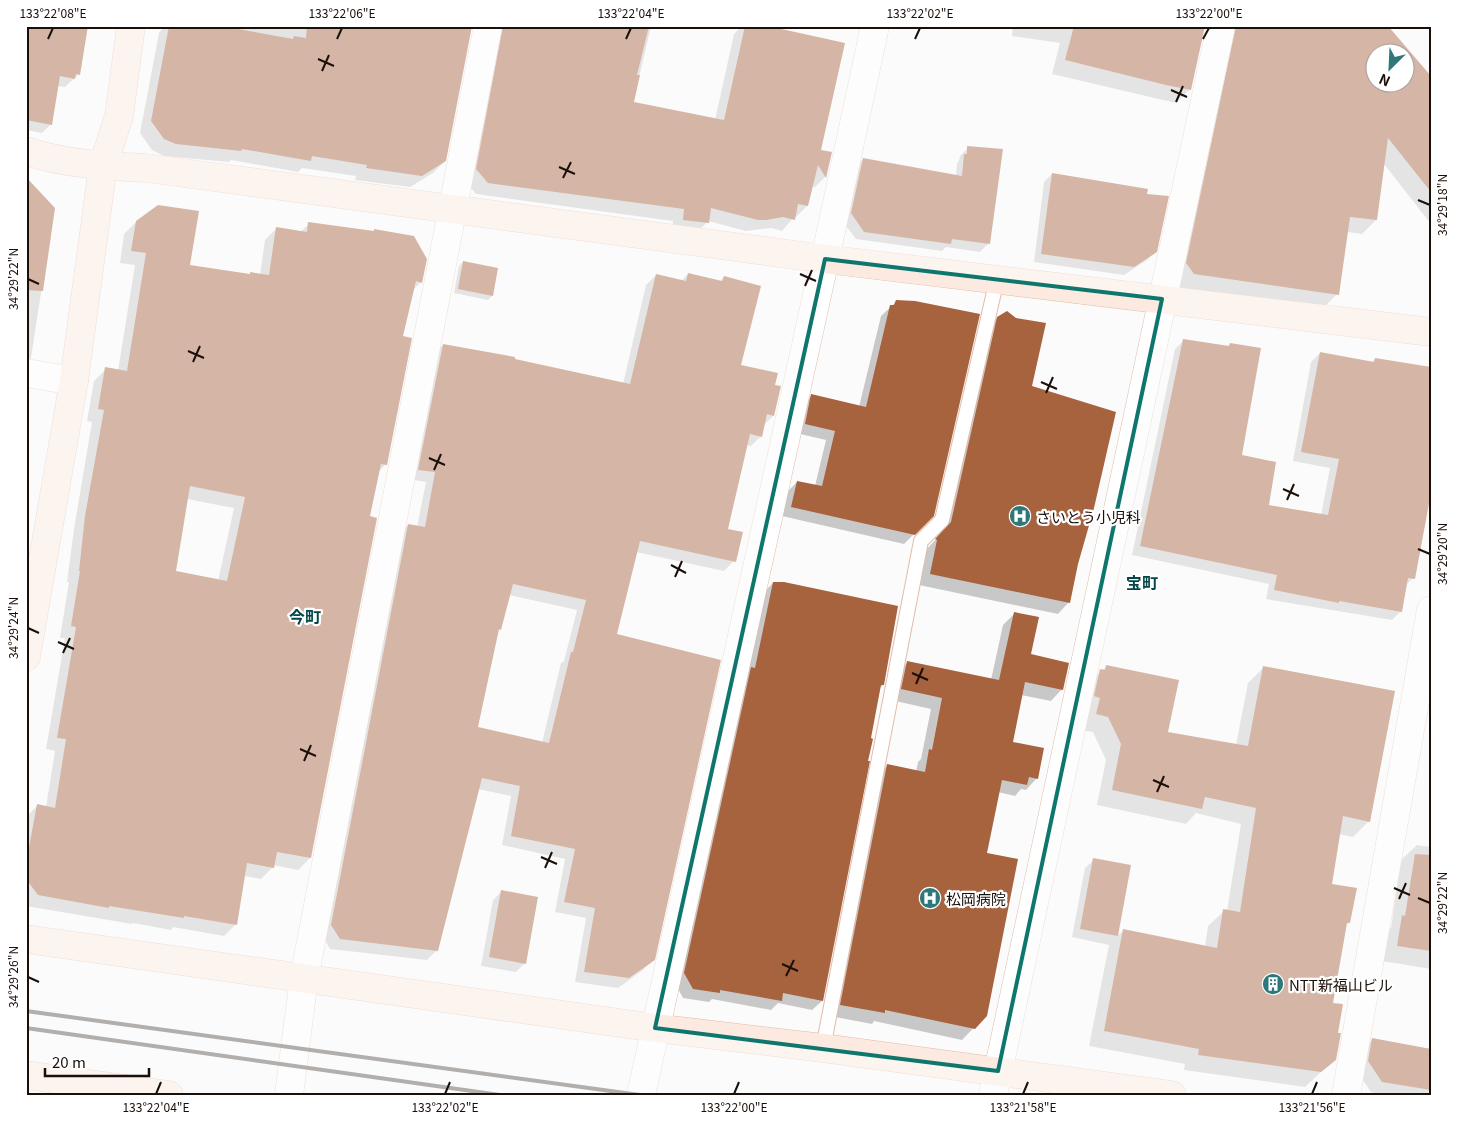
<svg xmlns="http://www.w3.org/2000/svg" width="1457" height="1121" viewBox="0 0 1457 1121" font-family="Georgia,'Noto Sans JP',serif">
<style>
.shadow{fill:#0003;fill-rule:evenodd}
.building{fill:#a7623e;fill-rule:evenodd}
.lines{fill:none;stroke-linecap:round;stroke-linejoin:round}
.lane-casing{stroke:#e0bcaa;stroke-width:16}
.street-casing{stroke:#e0bcaa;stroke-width:29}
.secondary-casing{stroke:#e0bcaa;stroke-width:29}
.lane{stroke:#fff;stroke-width:14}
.street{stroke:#fff;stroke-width:28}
.secondary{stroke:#fceae0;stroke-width:28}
.rail{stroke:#59514c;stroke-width:4}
.marked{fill:none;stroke:#0f766e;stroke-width:4;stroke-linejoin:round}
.ticks{fill:none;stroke:#1b0f09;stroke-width:2}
.labels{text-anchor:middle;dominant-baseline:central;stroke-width:4.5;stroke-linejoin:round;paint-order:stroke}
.poi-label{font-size:15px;fill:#1b0f09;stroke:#fff;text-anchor:start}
.neighbourhood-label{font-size:16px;font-weight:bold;fill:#024648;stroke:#fff}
.neatline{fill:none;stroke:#1b0f09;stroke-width:2}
.ticks-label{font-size:12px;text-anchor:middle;fill:#1b0f09}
</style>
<rect width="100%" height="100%" fill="#fbfbfb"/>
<g class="shadow">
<polygon points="26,26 79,74 65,87 58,86 51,124 42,133 26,130"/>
<polygon points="165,26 471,26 445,161 433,173 410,187 355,180 356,176 302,168 298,172 231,160 229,162 164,156 152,150 140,133 159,33"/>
<polygon points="487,26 651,26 633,103 715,120 734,34 742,26 762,26 820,151 831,153 825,177 814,188 812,185 807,206 796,217 794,217 782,231 771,228 746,231 708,221 696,234 672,231 673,221 476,194 465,181"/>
<polygon points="1013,26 1204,26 1190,89 1176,103 1052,74 1060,43 1012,36"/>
<path d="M 1213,26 L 1386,26 L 1431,78 L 1431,224 L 1384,164 L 1376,220 L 1362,234 L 1347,232 L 1337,294 L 1323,308 L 1180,288 L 1173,278 ZM 1374,52 L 1404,52 L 1404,82 L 1374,82 Z"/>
<polygon points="968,148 988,244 980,252 946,247 942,251 856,239 843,222 855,167 863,159 956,176 957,163 959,161 960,156"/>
<polygon points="1052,174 1146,195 1156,251 1147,260 1124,275 1034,262 1044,182"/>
<polygon points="26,192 54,208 31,358 26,362"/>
<path d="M 136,222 L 189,266 L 248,275 L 251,273 L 260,275 L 265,240 L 277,228 L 300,232 L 309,224 L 421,282 L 413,290 L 402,337 L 386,464 L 377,473 L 310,858 L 298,870 L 273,865 L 273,867 L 261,879 L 244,876 L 236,924 L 224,936 L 173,927 L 171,930 L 133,923 L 132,924 L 26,906 L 26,817 L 37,806 L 46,807 L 55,751 L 46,749 L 65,638 L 60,638 L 69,582 L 67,582 L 74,529 L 92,422 L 87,421 L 94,381 L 106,369 L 118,371 L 135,265 L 120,263 L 124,234 ZM 187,499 L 234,508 L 218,581 L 175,572 Z"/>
<polygon points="463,262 497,269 492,296 488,300 454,293 459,266"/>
<path d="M 688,274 L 720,282 L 724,277 L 740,366 L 774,386 L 773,416 L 764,425 L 761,436 L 751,446 L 746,445 L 727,529 L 734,561 L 724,571 L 636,552 L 615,635 L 654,959 L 643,970 L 618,988 L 575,982 L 586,918 L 555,912 L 565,859 L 502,845 L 511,796 L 478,789 L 437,950 L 427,960 L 330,949 L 322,935 L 398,535 L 408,525 L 417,527 L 426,482 L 409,479 L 433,355 L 443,345 L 623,384 L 646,285 L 656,275 L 681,281 ZM 509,595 L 577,610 L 564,661 L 561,663 L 542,743 L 477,728 L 497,633 L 500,629 Z"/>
<polygon points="896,302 933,515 904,544 782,516 787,492 797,482 815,486 826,440 796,433 802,405 812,395 859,407 881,316"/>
<polygon points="998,318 1031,387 1077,564 1069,602 1058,614 919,585 926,551 925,551 940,535 986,329"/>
<polygon points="1184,340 1227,347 1230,344 1241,456 1267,506 1321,515 1330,468 1293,461 1311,362 1320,353 1372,362 1375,359 1413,578 1405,586 1401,611 1392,620 1266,599 1269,584 1132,555 1175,349"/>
<polygon points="773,583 883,685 878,689 822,1001 812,1010 778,1003 771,1010 712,999 709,1002 683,998 675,983 763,593"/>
<polygon points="1015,613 1030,655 1062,689 1051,701 1021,695 1012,743 1037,778 1026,790 1021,789 1015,796 998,792 986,854 986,1015 962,1040 874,1021 872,1024 830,1016 876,777 887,766 916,772 918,762 921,759 931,709 891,700 896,674 907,663 991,680 1003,625"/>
<polygon points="1107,666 1166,733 1236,745 1248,683 1264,667 1369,821 1353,837 1339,834 1330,885 1349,922 1345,926 1332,1004 1336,1034 1335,1059 1305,1087 1184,1070 1185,1064 1089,1046 1109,945 1072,937 1085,868 1094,860 1130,866 1116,937 1123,931 1205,947 1208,926 1224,911 1227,911 1241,824 1196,813 1186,824 1097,805 1106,760 1093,732 1081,730 1085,686"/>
<polygon points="1417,845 1431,847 1431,969 1382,961 1386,932 1391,928 1401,860"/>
<polygon points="502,891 524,964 516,972 481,966 493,900"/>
<polygon points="1372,1040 1431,1049 1431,1095 1385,1095 1371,1092 1357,1072 1361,1051"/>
</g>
<g class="building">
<polygon points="26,26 88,26 80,75 76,74 75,79 60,76 52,125 26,120"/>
<polygon points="169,26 221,26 293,39 294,36 306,38 307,26 472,26 446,161 422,176 366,168 367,165 312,156 311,161 242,149 241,151 176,144 164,139 151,121"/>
<polygon points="503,26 649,26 637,75 640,75 634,102 724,120 745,26 768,26 845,43 821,150 832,152 826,178 818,165 808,206 798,204 795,220 783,217 766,220 758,220 711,208 709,223 683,220 684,209 488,183 476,169"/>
<polygon points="1074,26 1205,26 1191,90 1166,85 1065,60"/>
<path d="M 1236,26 L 1388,26 L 1431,76 L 1431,192 L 1388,138 L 1377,220 L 1350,217 L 1339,295 L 1194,274 L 1186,263 ZM 1374,52 L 1404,52 L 1404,82 L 1374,82 Z"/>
<polygon points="967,146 1003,149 990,244 952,239 951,244 864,232 851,213 863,158 962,176 964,154 967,154"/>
<polygon points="1052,173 1148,189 1147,194 1169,196 1157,252 1134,267 1041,254"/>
<polygon points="26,177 55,208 43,291 26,290"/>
<path d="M 158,205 L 199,211 L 190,265 L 250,274 L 250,272 L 269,275 L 276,227 L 307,232 L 308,222 L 374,231 L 374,229 L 414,236 L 427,259 L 422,283 L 416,281 L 403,336 L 412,338 L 387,465 L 381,464 L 370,516 L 377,518 L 311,858 L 277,852 L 274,868 L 247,863 L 237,925 L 184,916 L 184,918 L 109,906 L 109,908 L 38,895 L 26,879 L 26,864 L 37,804 L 55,808 L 66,739 L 57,738 L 76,627 L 71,626 L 80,571 L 79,571 L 85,516 L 104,410 L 98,409 L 105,367 L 127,371 L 146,253 L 131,251 L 136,221 ZM 190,486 L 245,497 L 227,581 L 176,571 Z"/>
<polygon points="463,261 498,268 493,296 458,289"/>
<path d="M 688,273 L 722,281 L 724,276 L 761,286 L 741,365 L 778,373 L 775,385 L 781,386 L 774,416 L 767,414 L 762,437 L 750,434 L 728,529 L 743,532 L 736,562 L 640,541 L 617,634 L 721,660 L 655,960 L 629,978 L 584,972 L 595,908 L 564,902 L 575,849 L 511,836 L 520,786 L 482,778 L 438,951 L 340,939 L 331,925 L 408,524 L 425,527 L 435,472 L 418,470 L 443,344 L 515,357 L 515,359 L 630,384 L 656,274 L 686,281 ZM 513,584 L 586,600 L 573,652 L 571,652 L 549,743 L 478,727 L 499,629 L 501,630 Z"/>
<polygon points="896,300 915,301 980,314 934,516 915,535 791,507 797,481 822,486 835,431 805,424 811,394 866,407 890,305 894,305"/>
<polygon points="1007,311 1016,318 1046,323 1032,386 1116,412 1094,508 1078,564 1070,603 930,574 937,540 935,539 951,522 997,317"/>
<polygon points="1183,339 1229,346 1230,343 1261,348 1242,455 1276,462 1269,505 1328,515 1339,459 1301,452 1320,352 1374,362 1375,358 1431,367 1431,493 1415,579 1408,578 1402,612 1339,601 1339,603 1274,590 1277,575 1140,546"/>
<polygon points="773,582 784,582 898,606 884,685 881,685 871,738 873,739 868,761 870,761 823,1001 783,993 782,1001 720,990 720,993 693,989 684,973 751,667 755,668"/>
<polygon points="1014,612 1039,617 1031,654 1069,663 1063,690 1025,682 1013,742 1044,748 1038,779 1029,777 1027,785 1002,780 987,853 1018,859 987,1016 975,1029 885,1010 885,1013 840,1005 887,764 925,772 929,749 932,750 942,698 901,689 907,661 999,680"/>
<polygon points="1106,665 1179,680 1168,732 1248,746 1263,666 1395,691 1370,822 1343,816 1332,884 1357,888 1350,923 1347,923 1333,1003 1343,1004 1338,1033 1341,1033 1336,1060 1321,1072 1198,1055 1199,1049 1104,1031 1123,929 1217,948 1223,909 1240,912 1256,808 1205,797 1202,809 1112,790 1121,744 1108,717 1096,714 1100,698 1094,696 1100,669 1105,670"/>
<polygon points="1415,854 1431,855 1431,951 1397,946 1402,915 1405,916"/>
<polygon points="1093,858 1131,865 1118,936 1080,929"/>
<polygon points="501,890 538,897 526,964 489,957"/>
<polygon points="1372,1038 1431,1049 1431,1090 1382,1082 1368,1061"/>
</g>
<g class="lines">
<g class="lane-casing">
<polyline id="lane" points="823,1048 921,541 942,520 997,279"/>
</g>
<g class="street-casing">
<g id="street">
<polyline points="26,373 74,381"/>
<polyline points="289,1095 304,978 488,26"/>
<polyline points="641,1095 825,259 875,26"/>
<polyline points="993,1095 1221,26"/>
<polyline points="1346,1095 1431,610"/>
</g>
</g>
<g class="secondary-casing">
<g id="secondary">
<path d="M 26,151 C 65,164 105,166 146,168 L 825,259 L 1431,332"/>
<polyline points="26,657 74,381 103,166 119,116 131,26"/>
<polyline points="26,939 655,1028 823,1048 1172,1095"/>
<polyline points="26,1075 169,1095"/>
</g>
</g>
<use href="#lane" class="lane"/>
<use href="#street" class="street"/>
<use href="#secondary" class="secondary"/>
<g class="rail">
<polyline points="26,1011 640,1095"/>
<polyline points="26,1028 500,1095"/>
</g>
</g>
<path d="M0 0H1457V1121H0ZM 825,259 L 1162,299 L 998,1071 L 655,1028 Z" fill="#fbfbfb" fill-opacity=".55" fill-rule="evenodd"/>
<path class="marked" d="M 825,259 L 1162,299 L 998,1071 L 655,1028 Z"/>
<path class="ticks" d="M 48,39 L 53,28M 337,39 L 342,28M 626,39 L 631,28M 915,39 L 920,28M 1203,39 L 1209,28M 318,59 L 334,66M 322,71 L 329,55M 1171,90 L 1187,97M 1176,102 L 1183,86M 559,167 L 575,174M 563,178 L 571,162M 1418,200 L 1430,205M 800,274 L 816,281M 28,279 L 39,284M 805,286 L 812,270M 188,351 L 204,358M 193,362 L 200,346M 1041,382 L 1057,389M 1046,393 L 1053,377M 429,458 L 445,465M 434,470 L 441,454M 1283,489 L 1299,496M 1287,500 L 1294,484M 1418,549 L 1430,554M 671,565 L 686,573M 675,577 L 682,561M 28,628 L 39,633M 58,642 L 74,649M 63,653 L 70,638M 912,673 L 928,680M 916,684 L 923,668M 300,749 L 316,756M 304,761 L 311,745M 1153,780 L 1169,787M 1157,792 L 1164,776M 541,857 L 557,864M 545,868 L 552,852M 1394,888 L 1410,895M 1418,898 L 1430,903M 1399,899 L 1406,883M 782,964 L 798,971M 786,976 L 794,960M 28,977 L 39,982M 156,1094 L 161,1082M 445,1094 L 450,1082M 734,1094 L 739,1082M 1023,1094 L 1028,1082M 1312,1094 L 1317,1082"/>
<defs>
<g id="hospital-disc" transform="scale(1.125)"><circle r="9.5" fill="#2f787a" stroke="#fff"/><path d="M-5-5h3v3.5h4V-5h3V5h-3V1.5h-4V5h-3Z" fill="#fff"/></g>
<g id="building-disc" transform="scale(1.125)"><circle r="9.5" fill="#2f787a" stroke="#fff"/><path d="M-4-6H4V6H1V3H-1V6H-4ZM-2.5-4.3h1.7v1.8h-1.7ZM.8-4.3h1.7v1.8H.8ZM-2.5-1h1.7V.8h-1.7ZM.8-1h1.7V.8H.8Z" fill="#fff"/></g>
</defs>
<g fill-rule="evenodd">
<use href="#hospital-disc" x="1020" y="516"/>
<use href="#hospital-disc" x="930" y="898"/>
<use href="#building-disc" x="1273" y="984"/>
</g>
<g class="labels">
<g class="poi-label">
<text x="1036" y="516">さいとう小児科</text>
<text x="946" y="898">松岡病院</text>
<text x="1289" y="984">NTT新福山ビル</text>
</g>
<g class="neighbourhood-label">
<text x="1142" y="582">宝町</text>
<text x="305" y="616">今町</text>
</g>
</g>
<rect width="1457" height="1121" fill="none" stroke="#ffffff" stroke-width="55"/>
<g transform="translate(1390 68) rotate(204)"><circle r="24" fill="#ffffff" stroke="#a49f9d"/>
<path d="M0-4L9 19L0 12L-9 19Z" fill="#2f787a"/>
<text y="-8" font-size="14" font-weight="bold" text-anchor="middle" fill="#1b0f09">N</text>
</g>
<path d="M45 1068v8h104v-8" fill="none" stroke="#1b0f09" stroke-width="2.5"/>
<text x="52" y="1068" font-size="15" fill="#1b0f09" stroke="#ffffff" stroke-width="4" paint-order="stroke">20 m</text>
<rect x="28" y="28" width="1402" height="1066" class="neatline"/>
<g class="ticks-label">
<text x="53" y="18">133°22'08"E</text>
<text x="342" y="18">133°22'06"E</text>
<text x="631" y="18">133°22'04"E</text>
<text x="920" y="18">133°22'02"E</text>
<text x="1209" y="18">133°22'00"E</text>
<text transform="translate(1443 205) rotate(-90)" y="4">34°29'18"N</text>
<text transform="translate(14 279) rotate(-90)" y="4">34°29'22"N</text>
<text transform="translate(1443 554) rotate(-90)" y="4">34°29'20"N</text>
<text transform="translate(14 628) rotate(-90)" y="4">34°29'24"N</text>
<text transform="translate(1443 903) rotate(-90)" y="4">34°29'22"N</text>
<text transform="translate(14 977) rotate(-90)" y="4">34°29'26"N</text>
<text x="156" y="1112">133°22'04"E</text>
<text x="445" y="1112">133°22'02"E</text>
<text x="734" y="1112">133°22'00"E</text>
<text x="1023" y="1112">133°21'58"E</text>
<text x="1312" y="1112">133°21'56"E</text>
</g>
</svg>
